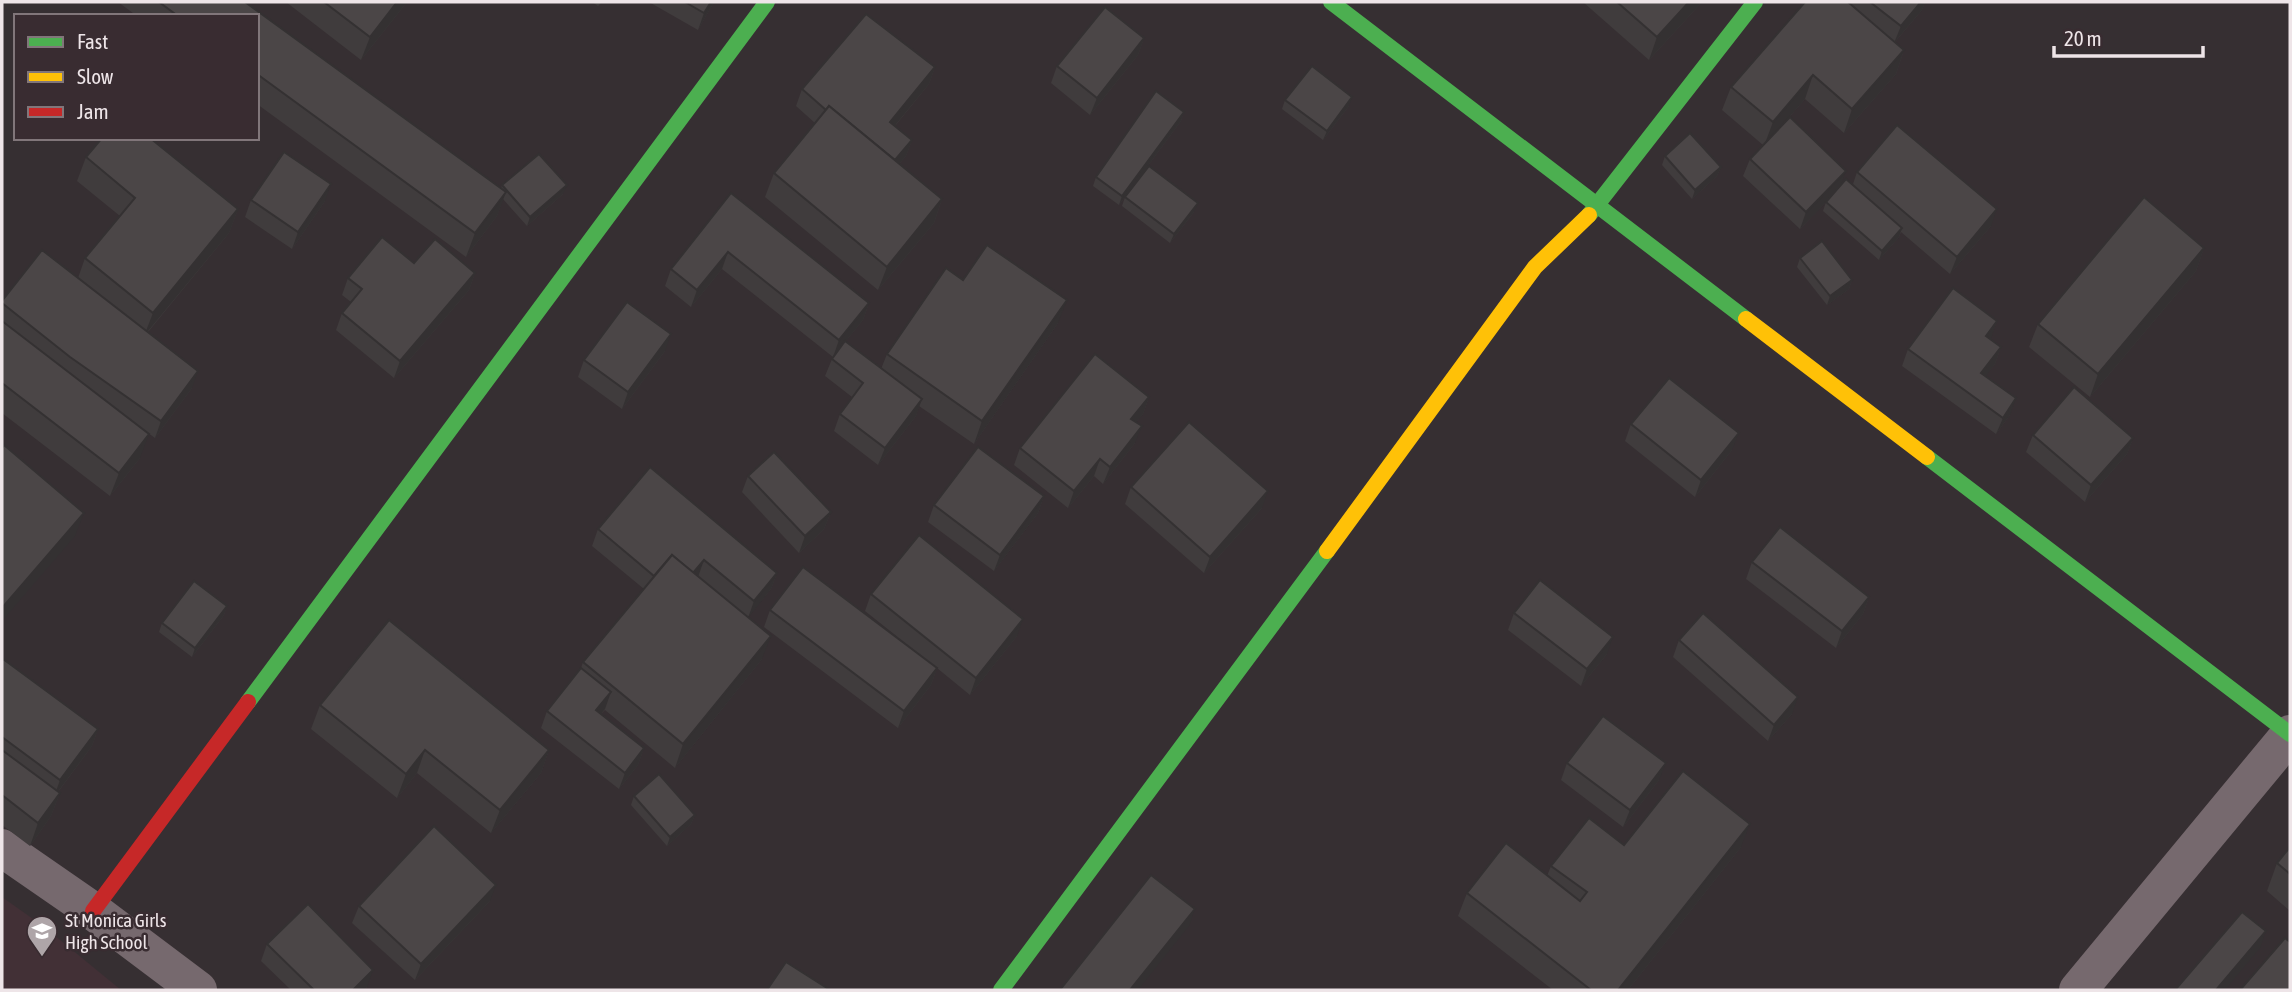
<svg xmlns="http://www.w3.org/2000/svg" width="2292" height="992" viewBox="0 0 2292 992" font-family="'Asap Condensed',sans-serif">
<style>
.built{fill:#423036}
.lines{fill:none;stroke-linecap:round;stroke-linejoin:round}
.street{stroke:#76696e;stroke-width:38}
.fast{stroke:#4caf50;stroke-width:16}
.slow{stroke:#ffc107;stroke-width:16}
.jam{stroke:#c62828;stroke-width:16}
.wall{fill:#403c3d}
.shaded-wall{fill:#343132}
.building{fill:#4b4647;stroke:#343132;stroke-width:2}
.labels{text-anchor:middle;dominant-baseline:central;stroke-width:5;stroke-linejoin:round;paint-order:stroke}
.poi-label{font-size:19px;fill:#eee5e8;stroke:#392c31;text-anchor:start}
</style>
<rect width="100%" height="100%" fill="#362f32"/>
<polygon class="built" points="2,897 43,926 121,990 2,990"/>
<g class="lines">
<g class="street">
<polyline points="2,848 93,911 198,990"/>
<polyline points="2078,990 2290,734"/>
</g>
<g class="fast">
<polyline points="1331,2 1746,319"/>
<polyline points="1589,215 1755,2"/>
<polyline points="1927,457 2290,734"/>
<polyline points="248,702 767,2"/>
<polyline points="1001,990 1327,551"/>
</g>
<g class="slow">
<polyline points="1746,319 1927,457"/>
<polyline points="1327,551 1535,267 1589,215"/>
</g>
<polyline class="jam" points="93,911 248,702"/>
</g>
<g class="wall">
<polygon points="118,2 245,2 501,189 502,185 563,194 527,226 503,199 497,216 466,257 257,104 257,16 137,16"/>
<polygon points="286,2 407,2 361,60"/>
<polygon points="592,2 602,2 598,6"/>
<polygon points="649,2 714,2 698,30"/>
<polygon points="1583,2 1702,2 1649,60"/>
<polygon points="1805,2 1925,2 1922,10 1895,42 1904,50 1896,74 1844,133 1805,99 1779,129 1841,185 1853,184 1857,172 1991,226 1950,274 1901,232 1899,237 1879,260 1823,211 1826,202 1800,229 1743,176 1750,159 1763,145 1722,110 1731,87"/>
<polygon points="1144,38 1138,55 1090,115 1051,83 1057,66"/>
<polygon points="935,67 929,84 895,126 912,140 906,156 899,164 942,199 934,223 878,290 765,197 774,173 815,123 796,106 802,89"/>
<polygon points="1285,100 1349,106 1323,140 1282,109"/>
<polygon points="1184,112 1181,121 1119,205 1093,186 1096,177"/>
<polygon points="1665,156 1721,167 1717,176 1692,199 1662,165"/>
<polygon points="86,157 238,209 229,233 148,332 192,388 155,438 133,422 140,458 110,496 2,413 2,301 78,278 85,258 120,216 77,181"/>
<polygon points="731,193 869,303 863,320 845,342 881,369 887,354 963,280 1058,323 974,444 919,406 916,416 878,465 834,431 840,414 852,397 825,376 832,359 840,348 833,357 722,269 691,307 665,286 671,269"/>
<polygon points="1125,197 1194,212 1170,243 1122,206"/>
<polygon points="251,200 325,201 292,249 245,217"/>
<polygon points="2204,248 2196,271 2090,397 2029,347 2038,324"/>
<polygon points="1800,258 1852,280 1849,289 1827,305 1797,267"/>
<polygon points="414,263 475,273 469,290 394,378 336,330 342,313 351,302 342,295 348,278"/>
<polygon points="1997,321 1990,339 2001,347 1995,364 1985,376 2010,415 1996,434 1902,366 1908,349"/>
<polygon points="665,351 622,409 578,377 584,360"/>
<polygon points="1149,397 1143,414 1136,422 1135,443 1103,484 1094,476 1068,508 1014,465 1020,448"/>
<polygon points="1631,424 1732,450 1695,497 1625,441"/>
<polygon points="2033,435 2133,438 2127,454 2085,502 2026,452"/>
<polygon points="748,476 831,512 824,529 799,553 742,492"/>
<polygon points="1131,487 1262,508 1204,573 1125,504"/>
<polygon points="1044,496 1038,513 994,571 928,522 934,505"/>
<polygon points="598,529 777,573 771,589 748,617 762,659 675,768 605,710 601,714 644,748 638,765 619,789 541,728 547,711 581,668 583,662 644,589 592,546"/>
<polygon points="1752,562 1869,597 1863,614 1836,648 1746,579"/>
<polygon points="871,594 1017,636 970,695 937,668 931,685 898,728 764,627 770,610 924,658 865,611"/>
<polygon points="227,606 224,615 192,657 159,632 162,623"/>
<polygon points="1514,613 1607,654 1581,686 1508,630"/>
<polygon points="1679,640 1792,714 1768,741 1673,657"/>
<polygon points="2,661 98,729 92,746 58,792 60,793 51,816 30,846 2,825"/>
<polygon points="320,705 549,750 541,773 491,833 417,773 397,798 311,729"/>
<polygon points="1567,763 1659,780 1623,827 1561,780"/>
<polygon points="634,796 695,815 691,824 667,846 631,805"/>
<polygon points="1624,845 1741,847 1628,990 1553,990 1458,916 1467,893 1547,876 1551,866"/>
<polygon points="2290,847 2290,911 2267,891 2277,863"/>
<polygon points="490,901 415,980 352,923 359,906"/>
<polygon points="267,944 367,987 364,990 291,990 261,961"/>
</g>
<g class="shaded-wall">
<polygon points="397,2 407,2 361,60 370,37"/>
<polygon points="711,2 714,2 698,30 704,13"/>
<polygon points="1689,2 1702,2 1649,60 1657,37"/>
<polygon points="1921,2 1925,2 1922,10 1894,43 1901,26"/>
<polygon points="1144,38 1138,55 1090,115 1097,98"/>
<polygon points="1904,50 1896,74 1844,133 1852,109"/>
<polygon points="935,67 929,84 884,139 890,122"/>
<polygon points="1813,75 1805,99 1764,146 1773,122"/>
<polygon points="1352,97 1349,106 1323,140 1327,131"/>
<polygon points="1184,112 1181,121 1119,205 1122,196"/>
<polygon points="912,140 906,156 885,180 892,163"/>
<polygon points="1721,167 1717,176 1692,199 1695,190"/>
<polygon points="1846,171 1840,188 1800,229 1806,212"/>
<polygon points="331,184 325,201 292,249 298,232"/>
<polygon points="567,185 563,194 527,226 530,217"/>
<polygon points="506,192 497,216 466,257 475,233"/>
<polygon points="942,199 934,223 878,290 887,267"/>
<polygon points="1198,203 1194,212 1170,243 1174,234"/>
<polygon points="238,209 229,233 144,336 153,313"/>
<polygon points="1997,209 1991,226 1950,274 1957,257"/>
<polygon points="1902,228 1899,237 1879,260 1882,251"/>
<polygon points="2204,248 2196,271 2090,397 2098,374"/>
<polygon points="728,252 722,269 691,307 697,290"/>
<polygon points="475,273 469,290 394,378 400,361"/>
<polygon points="1852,280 1849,289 1827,305 1830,296"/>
<polygon points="1067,300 1058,323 974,444 982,421"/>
<polygon points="869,303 863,320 833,357 839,340"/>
<polygon points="1997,321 1991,338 1980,353 1986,336"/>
<polygon points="671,334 665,351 622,409 628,392"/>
<polygon points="2001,347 1995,364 1975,390 1981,373"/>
<polygon points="198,371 192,388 155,438 161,421"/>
<polygon points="1149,397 1143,414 1125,436 1131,419"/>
<polygon points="2016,398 2010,415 1996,434 2003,418"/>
<polygon points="922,399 916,416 878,465 885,448"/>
<polygon points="1142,426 1135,443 1103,484 1110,467"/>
<polygon points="1739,433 1732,450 1695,497 1701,480"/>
<polygon points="149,434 140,458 110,496 119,473"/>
<polygon points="2133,438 2127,454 2085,502 2091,485"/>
<polygon points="1100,459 1094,476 1068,508 1074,491"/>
<polygon points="1268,491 1262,508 1204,573 1210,557"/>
<polygon points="1044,496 1038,513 994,571 1000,555"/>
<polygon points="831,512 824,529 799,553 805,536"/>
<polygon points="84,513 75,536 2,621 2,608"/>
<polygon points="704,560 698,577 688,578"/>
<polygon points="777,573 771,589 748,618 754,601"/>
<polygon points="1869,597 1863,614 1836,648 1842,631"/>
<polygon points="227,606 224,615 192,657 195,648"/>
<polygon points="1023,619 1017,636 970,695 976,678"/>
<polygon points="771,636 762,659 675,768 683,744"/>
<polygon points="1613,637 1607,654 1581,686 1587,669"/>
<polygon points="937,668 931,685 898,728 904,711"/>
<polygon points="611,692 605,709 590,727 596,710"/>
<polygon points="1798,697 1792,714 1768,741 1774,725"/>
<polygon points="98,729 92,746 54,797 60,780"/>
<polygon points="644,748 638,765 619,789 625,773"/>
<polygon points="425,750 417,773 397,798 406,774"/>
<polygon points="549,750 541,773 491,833 500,810"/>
<polygon points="1666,763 1659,780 1623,827 1630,810"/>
<polygon points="60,793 51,816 30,846 38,823"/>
<polygon points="695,815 691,824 667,846 670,837"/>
<polygon points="1750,824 1741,847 1628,990 1618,990"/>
<polygon points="496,885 490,901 415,980 421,964"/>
<polygon points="1195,909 1189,926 1138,990 1130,990"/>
<polygon points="2266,931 2260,948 2225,990 2216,990"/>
<polygon points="373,970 367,987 364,990 353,990"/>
</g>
<g class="building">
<polygon points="159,2 245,2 506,192 475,233 257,74 257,16 178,16"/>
<polygon points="324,2 397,2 370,37"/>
<polygon points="685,2 711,2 704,13"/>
<polygon points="1617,2 1689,2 1657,37"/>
<polygon points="1805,2 1848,2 1904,50 1852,109 1813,75 1773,122 1731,87"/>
<polygon points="1870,2 1921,2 1901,26"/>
<polygon points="1105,7 1144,38 1097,98 1057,66"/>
<polygon points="866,14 935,67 890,122 912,140 895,160 829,106 826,110 802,89"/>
<polygon points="1312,66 1352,97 1327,131 1285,100"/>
<polygon points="1156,91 1184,112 1122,196 1096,177"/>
<polygon points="829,106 942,199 887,267 774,173"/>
<polygon points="1790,117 1846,171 1806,212 1750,159"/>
<polygon points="1897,125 1997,209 1957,257 1857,172"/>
<polygon points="1690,133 1721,167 1695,190 1665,156"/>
<polygon points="102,138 150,138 238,209 153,313 85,258 135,198 86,157"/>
<polygon points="284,152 331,184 298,232 251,200"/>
<polygon points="539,154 567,185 530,217 502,185"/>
<polygon points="1149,166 1198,203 1174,234 1125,197"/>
<polygon points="1846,179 1902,228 1882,251 1826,202"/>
<polygon points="731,193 869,303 839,340 728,252 697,290 671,269"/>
<polygon points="2144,197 2204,248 2098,374 2038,324"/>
<polygon points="382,237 414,263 435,239 475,273 400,361 342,313 362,289 348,278"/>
<polygon points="1822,241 1852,280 1830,296 1800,258"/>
<polygon points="987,245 1067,300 982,421 887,354 946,268 963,280"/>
<polygon points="42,250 198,371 161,421 70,357 2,303 2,301"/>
<polygon points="1953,288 1997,321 1986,336 2001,347 1981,373 2016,398 2003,418 1908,349"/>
<polygon points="627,302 671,334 628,392 584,360"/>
<polygon points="2,321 149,434 119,473 2,383"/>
<polygon points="845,341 922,399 885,448 840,414 863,383 832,359"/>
<polygon points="1095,354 1149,397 1131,419 1142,426 1110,467 1100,459 1074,491 1020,448"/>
<polygon points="1669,378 1739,433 1701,480 1631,424"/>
<polygon points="2074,387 2133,438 2091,485 2033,435"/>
<polygon points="1189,422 1268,491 1210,557 1131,487"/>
<polygon points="4,445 84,513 2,608 2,448"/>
<polygon points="978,447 1044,496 1000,555 934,505"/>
<polygon points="774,452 831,512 805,536 748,476"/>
<polygon points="650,467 777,573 754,601 704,560 693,573 672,555 654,576 598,529"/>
<polygon points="1780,527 1869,597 1842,631 1752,562"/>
<polygon points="919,535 1023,619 976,678 871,594"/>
<polygon points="672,555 771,636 683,744 583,662"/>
<polygon points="803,567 937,668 904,711 770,610"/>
<polygon points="1540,580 1613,637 1587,669 1514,613"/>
<polygon points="194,581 227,606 195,648 162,623"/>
<polygon points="1703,613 1798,697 1774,725 1679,640"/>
<polygon points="389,620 549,750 500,810 425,750 406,774 320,705"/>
<polygon points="3,659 98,729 60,780 2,737 2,661"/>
<polygon points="581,668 611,692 596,710 644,748 625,773 547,711"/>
<polygon points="1603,716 1666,763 1630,810 1567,763"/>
<polygon points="2,750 60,793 38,823 2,795"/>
<polygon points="1683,771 1750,824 1618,990 1591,990 1467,893 1506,843 1580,901 1587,892 1551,866 1589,818 1624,845"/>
<polygon points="659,774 695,815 670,837 634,796"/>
<polygon points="434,826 496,885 421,964 359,906"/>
<polygon points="2290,847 2290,874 2277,863"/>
<polygon points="1151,875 1195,909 1130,990 1060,990"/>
<polygon points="308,904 373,970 353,990 314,990 267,944"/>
<polygon points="2242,912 2266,931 2216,990 2175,990"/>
<polygon points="2285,938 2290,942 2290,990 2240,990"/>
<polygon points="786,962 830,990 767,990"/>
</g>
<defs>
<g id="school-pin" transform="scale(1.575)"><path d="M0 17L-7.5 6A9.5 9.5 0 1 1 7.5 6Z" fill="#aea5a8" stroke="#392c31"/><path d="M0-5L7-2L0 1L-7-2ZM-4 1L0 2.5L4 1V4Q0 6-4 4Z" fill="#fff"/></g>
</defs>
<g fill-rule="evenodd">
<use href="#school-pin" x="42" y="931"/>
</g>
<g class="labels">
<g class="poi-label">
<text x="65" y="920">St Monica Girls<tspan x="65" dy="22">High School</tspan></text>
</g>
</g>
<rect width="2292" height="992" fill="none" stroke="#eee5e8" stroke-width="7"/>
<rect x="14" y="14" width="245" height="126" fill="#392c31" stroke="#81767a" stroke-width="2"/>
<rect x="28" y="37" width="35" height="10" fill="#4caf50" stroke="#81767a" stroke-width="2"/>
<text x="77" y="49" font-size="21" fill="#eee5e8">Fast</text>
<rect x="28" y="72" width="35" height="10" fill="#ffc107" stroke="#81767a" stroke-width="2"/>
<text x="77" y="84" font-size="21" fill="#eee5e8">Slow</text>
<rect x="28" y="107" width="35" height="10" fill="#c62828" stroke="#81767a" stroke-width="2"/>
<text x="77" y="119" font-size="21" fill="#eee5e8">Jam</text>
<path d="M2054 46v10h149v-10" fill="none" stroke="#eee5e8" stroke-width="3.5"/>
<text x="2064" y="46" font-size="21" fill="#eee5e8" stroke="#392c31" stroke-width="5" paint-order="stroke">20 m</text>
</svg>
